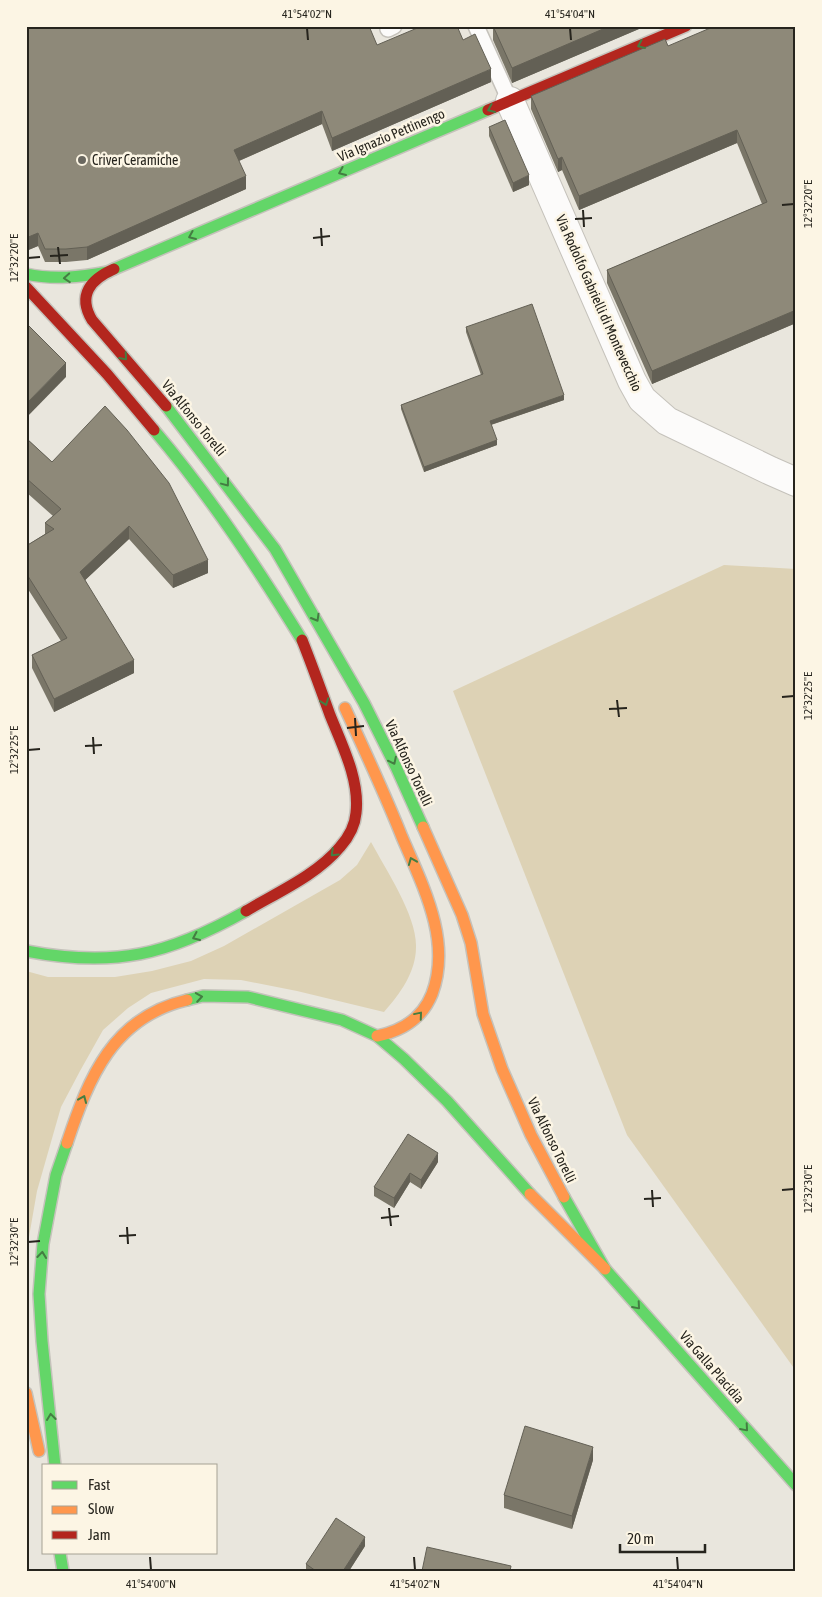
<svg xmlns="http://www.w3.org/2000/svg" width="822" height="1597" viewBox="0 0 822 1597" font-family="'Asap Condensed',sans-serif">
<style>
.green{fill:#ddd2b5}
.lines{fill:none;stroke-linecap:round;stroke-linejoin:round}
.lane-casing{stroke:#c5c2bb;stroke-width:18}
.street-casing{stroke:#c5c2bb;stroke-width:30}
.fast-casing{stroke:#c5c2bb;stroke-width:14}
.slow-casing{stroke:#c5c2bb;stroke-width:14}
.jam-casing{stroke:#c5c2bb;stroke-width:14}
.lane{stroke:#fcfbfa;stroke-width:15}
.street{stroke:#fcfbfa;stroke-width:28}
.fast{stroke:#63d668;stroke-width:11}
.slow{stroke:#ff974d;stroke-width:11}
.jam{stroke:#b3261e;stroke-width:11}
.wall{fill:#7a7668}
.shaded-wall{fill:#636055}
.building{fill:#8e8979;stroke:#636055}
.oneway{stroke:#447d42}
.ticks{fill:none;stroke:#26241d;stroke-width:2}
.poi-dot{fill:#6a6860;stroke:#fcf5e4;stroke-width:2}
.labels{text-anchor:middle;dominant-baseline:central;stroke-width:5;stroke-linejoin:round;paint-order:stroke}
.street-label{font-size:14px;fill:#26241d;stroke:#fcf5e4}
.poi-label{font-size:14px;fill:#26241d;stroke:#fcf5e4;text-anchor:start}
.neatline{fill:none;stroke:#26241d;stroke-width:2}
.ticks-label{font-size:12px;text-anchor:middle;fill:#26241d}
</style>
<rect width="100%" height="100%" fill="#e9e6dd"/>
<g class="green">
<polygon points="724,565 796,569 796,1371 627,1135 453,691"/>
<path d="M 371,842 C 386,870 417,916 416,947 C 416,972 400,994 384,1012 L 297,991 L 241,980 L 204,979 L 151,993 L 128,1008 L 103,1030 L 80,1071 L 61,1107 L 37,1191 L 26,1254 L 26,971 L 48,977 L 115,977 L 152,971 L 191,961 L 224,946 L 340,880 L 357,865 Z"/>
</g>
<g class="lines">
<g class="lane-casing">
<g id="lane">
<polyline points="476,26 510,101"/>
<polyline points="388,29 394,26"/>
</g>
</g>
<g class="street-casing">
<polyline id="street" points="510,101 632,381 642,399 667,421 771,471 796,482"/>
</g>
<g class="fast-casing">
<g id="fast">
<polyline points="114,269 488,110"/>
<path d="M 26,274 C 54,280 80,277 108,272"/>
<polyline points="166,406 275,549 364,703 396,767 423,827"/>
<path d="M 154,430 C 210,496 257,567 302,640"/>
<path d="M 26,951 C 115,968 168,955 246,911"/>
<polyline points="187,1000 203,996 248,997 342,1020 377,1036 404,1059 447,1101 530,1194"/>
<polyline points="564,1197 605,1269 796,1485"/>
<polyline points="55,1466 42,1341 39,1294 43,1244 56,1175 67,1143"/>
<polyline points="60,1553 63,1571"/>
</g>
</g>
<g class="slow-casing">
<g id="slow">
<path d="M 345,708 C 365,751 385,794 402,837 C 423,886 452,941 432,994 C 422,1019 402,1031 377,1036"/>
<polyline points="423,827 462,915 471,943 483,1014 502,1069 531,1135 564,1197"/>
<path d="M 67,1143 C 89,1077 113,1017 187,1000"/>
<polyline points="530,1194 605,1269"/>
<polyline points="26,1393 39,1451"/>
</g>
</g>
<g class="jam-casing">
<g id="jam">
<polyline points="488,110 686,26"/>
<path d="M 114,269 C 91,279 77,295 92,320 L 166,406"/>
<polyline points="26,287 107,374 154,430"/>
<path d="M 246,911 C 276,893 317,875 340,847 C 348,838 355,826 356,813 C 360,780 342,745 330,715 C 321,690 312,665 302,640"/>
</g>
</g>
<use href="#lane" class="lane"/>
<use href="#street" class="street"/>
<use href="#fast" class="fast"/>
<use href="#slow" class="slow"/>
<use href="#jam" class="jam"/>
</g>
<g class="wall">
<polygon points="26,26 377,45 463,40 491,82 332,151 322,124 239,161 246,189 87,260 66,262 45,262 38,246 26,251"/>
<polygon points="493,26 646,26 512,83 493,40"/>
<polygon points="796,26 796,323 652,384 607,283 607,270 762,204 737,143 579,210 562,170 558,172 531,109 531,96 668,46"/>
<polygon points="489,127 529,185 513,192 489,136"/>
<polygon points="466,327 564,400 491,425 497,445 424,472 401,409 401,405 481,375 466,332"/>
<polygon points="26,438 52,462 208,573 173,588 129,539 85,580 134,673 54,712 32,668 32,655 61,641 26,586 26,546 45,534 45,523 53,516 26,492"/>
<polygon points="438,1162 421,1189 410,1182 394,1208 374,1196 374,1187"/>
<polygon points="593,1460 572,1529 504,1508 504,1495"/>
<polygon points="365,1546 349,1571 306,1571 306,1564"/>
</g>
<g class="shaded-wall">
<polygon points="610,26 646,26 512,83 512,68"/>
<polygon points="491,69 491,82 332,151 332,138"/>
<polygon points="322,111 322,124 234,163 234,150"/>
<polygon points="737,130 737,143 579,210 579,196"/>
<polygon points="562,157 562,170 558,172 558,159"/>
<polygon points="529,175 529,185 513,192 513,183"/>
<polygon points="246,176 246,189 87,260 87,247"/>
<polygon points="38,233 38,246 26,251 26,238"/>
<polygon points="796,310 796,323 652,384 652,371"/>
<polygon points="66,363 66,377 26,418 26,404"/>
<polygon points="564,395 564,400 490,425 490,421"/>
<polygon points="497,440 497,445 424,472 424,467"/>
<polygon points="129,526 129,539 80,585 80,572"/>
<polygon points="208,560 208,573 173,588 173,575"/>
<polygon points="134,660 134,673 54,712 54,699"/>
<polygon points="438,1153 438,1162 421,1189 421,1180"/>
<polygon points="410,1173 410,1182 394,1208 394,1198"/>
<polygon points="593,1447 593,1460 572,1529 572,1516"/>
<polygon points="365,1537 365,1546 349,1571 343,1571"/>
</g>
<g class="building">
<polygon points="26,26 369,26 377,45 422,26 457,26 463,40 475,34 491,69 332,138 322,111 234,150 246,176 87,247 66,249 45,249 38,233 26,238"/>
<polygon points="493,26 610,26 512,68"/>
<polygon points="715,26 796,26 796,310 652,371 607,270 767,202 737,130 579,196 562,157 558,159 531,96 665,39 668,46"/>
<polygon points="505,120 529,175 513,183 489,127"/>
<polygon points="532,304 564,395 490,421 497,440 424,467 401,405 483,374 466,327"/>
<polygon points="26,323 66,363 26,404"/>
<polygon points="105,406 127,430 169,483 208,560 173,575 129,526 80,572 134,660 54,699 32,655 67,638 26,573 26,546 54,529 45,523 61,509 26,478 26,438 52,462"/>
<polygon points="408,1134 438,1153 421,1180 410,1173 394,1198 374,1187"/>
<polygon points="525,1426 593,1447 572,1516 504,1495"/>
<polygon points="336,1518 365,1537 343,1571 316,1571 306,1564"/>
<polygon points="427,1547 511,1566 510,1571 422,1571"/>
</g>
<defs><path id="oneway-chevron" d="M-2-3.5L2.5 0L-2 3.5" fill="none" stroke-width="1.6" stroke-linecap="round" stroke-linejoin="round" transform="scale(1.25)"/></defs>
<g class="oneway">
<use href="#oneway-chevron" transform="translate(641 45) rotate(157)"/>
<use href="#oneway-chevron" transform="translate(491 109) rotate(157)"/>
<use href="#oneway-chevron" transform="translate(342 172) rotate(157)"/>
<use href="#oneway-chevron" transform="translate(192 236) rotate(157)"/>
<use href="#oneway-chevron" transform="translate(67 278) rotate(176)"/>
<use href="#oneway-chevron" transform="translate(124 357) rotate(49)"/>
<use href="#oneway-chevron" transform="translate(226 483) rotate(53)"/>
<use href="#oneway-chevron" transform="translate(316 618) rotate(60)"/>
<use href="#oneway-chevron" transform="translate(325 702) rotate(70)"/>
<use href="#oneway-chevron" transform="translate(393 761) rotate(64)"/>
<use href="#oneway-chevron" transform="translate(334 853) rotate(136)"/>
<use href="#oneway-chevron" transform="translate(412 861) rotate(-112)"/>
<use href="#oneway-chevron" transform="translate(196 937) rotate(156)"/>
<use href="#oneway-chevron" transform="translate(199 997) rotate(-9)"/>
<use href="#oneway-chevron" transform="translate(419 1015) rotate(-50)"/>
<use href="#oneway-chevron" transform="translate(83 1099) rotate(-67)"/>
<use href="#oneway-chevron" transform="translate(42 1255) rotate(-84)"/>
<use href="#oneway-chevron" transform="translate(637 1306) rotate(49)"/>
<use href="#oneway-chevron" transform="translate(51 1417) rotate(-97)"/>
<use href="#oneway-chevron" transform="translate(745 1428) rotate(49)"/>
</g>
<path class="ticks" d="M 307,28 L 308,40M 570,28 L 571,40M 782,205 L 794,204M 583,210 L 584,227M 575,219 L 592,218M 321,228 L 322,246M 313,238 L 330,236M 58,247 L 60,264M 50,256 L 68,255M 28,258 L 40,257M 782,697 L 794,696M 617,700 L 619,717M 609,709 L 627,708M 355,718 L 356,736M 347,728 L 364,726M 93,737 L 94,754M 85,746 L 102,745M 28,750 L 40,749M 652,1190 L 653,1207M 782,1190 L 794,1189M 644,1199 L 661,1198M 389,1208 L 391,1226M 381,1218 L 399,1216M 127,1227 L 128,1244M 119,1236 L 136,1235M 28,1242 L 40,1241M 150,1557 L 151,1570M 414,1557 L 415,1570M 677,1557 L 678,1570"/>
<circle class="poi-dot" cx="82" cy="160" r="5"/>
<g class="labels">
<g class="street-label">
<text transform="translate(391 135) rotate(-23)">Via Ignazio Pettinengo</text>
<text transform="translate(599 303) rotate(66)">Via Rodolfo Gabrielli di Montevecchio</text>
<text transform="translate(194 418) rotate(51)">Via Alfonso Torelli</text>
<text transform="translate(409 763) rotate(65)">Via Alfonso Torelli</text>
<text transform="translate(552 1140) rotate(64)">Via Alfonso Torelli</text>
<text transform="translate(712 1367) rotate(49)">Via Galla Placidia</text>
</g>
<g class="poi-label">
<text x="92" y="160">Criver Ceramiche</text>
</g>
</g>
<rect width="822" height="1597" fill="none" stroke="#fcf5e4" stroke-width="55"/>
<rect x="42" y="1464" width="175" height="90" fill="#fcf5e4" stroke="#a6a194"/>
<rect x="52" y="1481" width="25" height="8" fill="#63d668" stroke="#a6a194"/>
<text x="88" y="1490" font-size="15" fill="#26241d">Fast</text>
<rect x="52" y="1506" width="25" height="8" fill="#ff974d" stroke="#a6a194"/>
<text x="88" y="1514" font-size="15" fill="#26241d">Slow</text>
<rect x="52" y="1531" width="25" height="8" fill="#b3261e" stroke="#a6a194"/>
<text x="88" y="1540" font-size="15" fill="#26241d">Jam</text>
<path d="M620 1544v8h85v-8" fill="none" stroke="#26241d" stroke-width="2.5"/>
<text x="627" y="1544" font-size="15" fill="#26241d" stroke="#fcf5e4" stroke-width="4" paint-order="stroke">20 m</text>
<rect x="28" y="28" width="766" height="1542" class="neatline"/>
<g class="ticks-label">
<text x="307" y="18">41°54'02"N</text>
<text x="570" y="18">41°54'04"N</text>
<text transform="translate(808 204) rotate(-90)" y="4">12°32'20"E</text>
<text transform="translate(14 258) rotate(-90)" y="4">12°32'20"E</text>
<text transform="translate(808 696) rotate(-90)" y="4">12°32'25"E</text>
<text transform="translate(14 750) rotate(-90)" y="4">12°32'25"E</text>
<text transform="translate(808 1189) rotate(-90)" y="4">12°32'30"E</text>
<text transform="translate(14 1242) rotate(-90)" y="4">12°32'30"E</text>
<text x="151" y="1588">41°54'00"N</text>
<text x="415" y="1588">41°54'02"N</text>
<text x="678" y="1588">41°54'04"N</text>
</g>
</svg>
